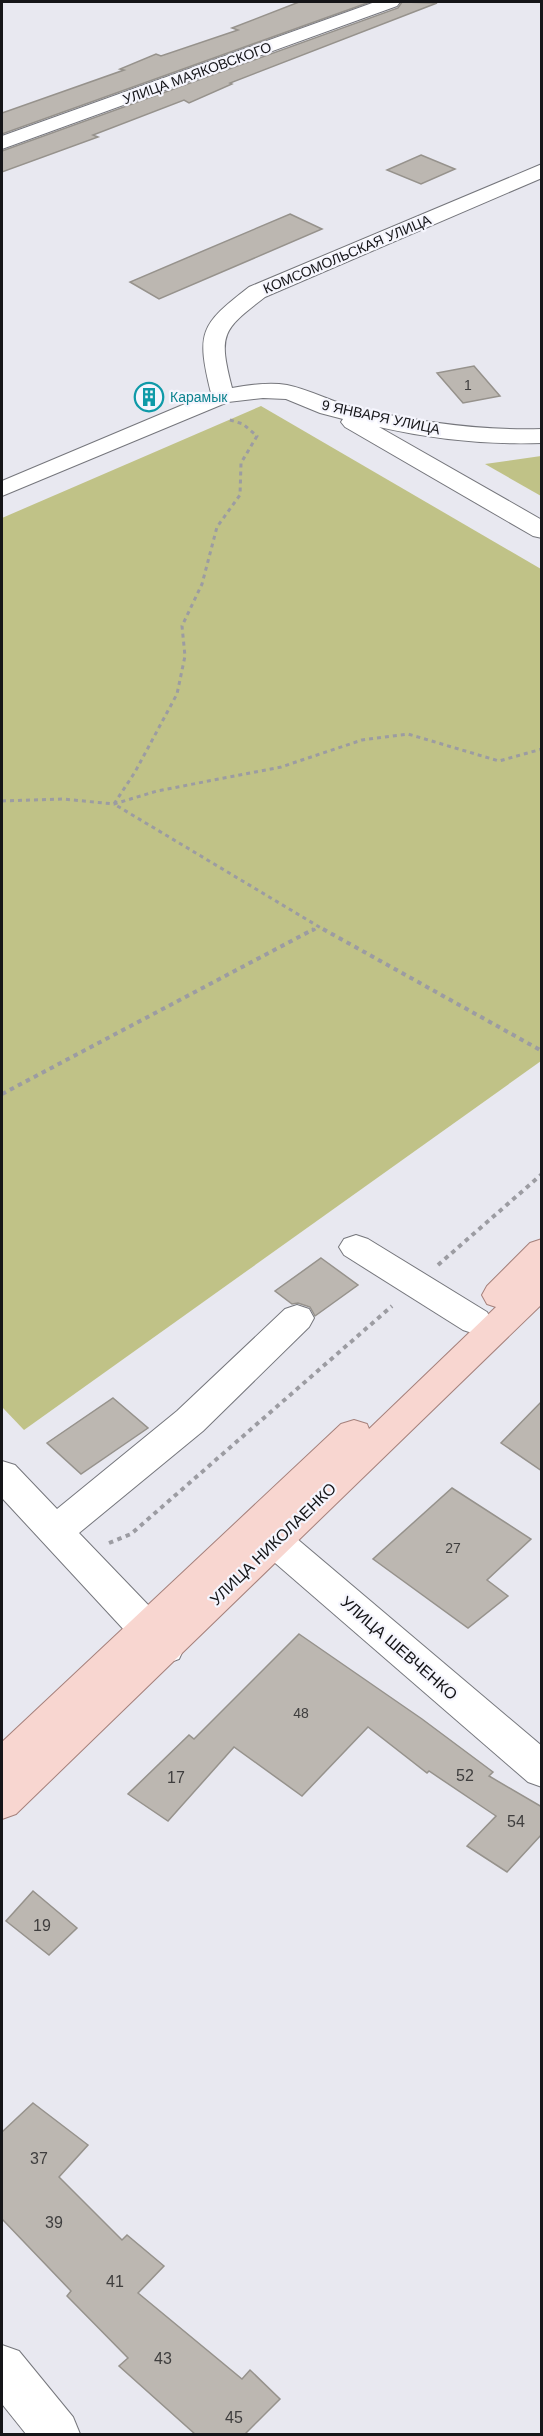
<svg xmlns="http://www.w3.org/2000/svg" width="543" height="2436" viewBox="0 0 543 2436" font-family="Helvetica,sans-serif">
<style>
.green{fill:#c0c287}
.building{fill:#bcb7b1;stroke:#96928c;stroke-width:1.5}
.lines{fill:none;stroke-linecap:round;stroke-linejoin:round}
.minor-casing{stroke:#75767c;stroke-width:2}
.major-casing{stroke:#a5807b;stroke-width:2}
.path-far1{stroke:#9c9ca2;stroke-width:3;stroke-dasharray:4 4;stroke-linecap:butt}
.path{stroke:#9c9ca2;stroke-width:4;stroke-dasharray:4.5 4.5;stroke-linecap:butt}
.minor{fill:#fff;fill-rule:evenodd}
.major{fill:#f8d6d0;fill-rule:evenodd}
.labels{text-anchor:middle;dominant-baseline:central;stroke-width:4.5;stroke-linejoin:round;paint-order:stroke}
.far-street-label{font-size:14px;fill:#151518;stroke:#f5f5fd}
.number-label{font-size:14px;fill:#3f3e3e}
.far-culture-label{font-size:14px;fill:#0d838f;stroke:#f5f5fd;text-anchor:start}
.street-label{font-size:16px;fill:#151518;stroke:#f5f5fd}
.near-number-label{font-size:16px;fill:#3f3e3e}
</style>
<rect width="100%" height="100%" fill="#e8e8f0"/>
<g class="green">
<polygon points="261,406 541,569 541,1061 24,1430 2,1407 2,518"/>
<polygon points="541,456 541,496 485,464"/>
</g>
<g class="building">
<polygon points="299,2 370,2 2,134 2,113 124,70 120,69 156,54 161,56 238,30 232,28"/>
<polygon points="402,2 437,3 230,83 232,84 189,103 184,100 93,135 98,137 2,172 2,151 398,8"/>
<polygon points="421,155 455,169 421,184 387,170"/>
<polygon points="290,214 322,229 159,299 130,282"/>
<polygon points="474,366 500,396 463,403 437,373"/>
<polygon points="321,1258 358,1285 315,1316 310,1307 298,1303 292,1304 275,1291"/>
<polygon points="113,1398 148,1428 81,1474 47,1443"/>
<polygon points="542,1401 542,1471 501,1443"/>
<polygon points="452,1488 531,1539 487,1580 508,1596 468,1628 373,1559"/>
<polygon points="299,1634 422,1719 493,1772 489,1776 542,1807 542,1834 507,1872 467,1846 496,1816 429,1771 427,1773 368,1727 302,1796 234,1747 168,1821 128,1794 189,1735 194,1739"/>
<polygon points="33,1891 77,1928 49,1955 6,1921"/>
<polygon points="33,2103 88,2145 59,2177 122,2240 127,2235 164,2266 138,2293 242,2379 250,2370 280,2399 245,2434 195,2434 119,2366 128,2358 67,2296 71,2291 2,2219 2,2132"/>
</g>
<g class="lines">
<g class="minor-casing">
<g id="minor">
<polygon points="375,2 400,2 397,6 2,149 2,136"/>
<path d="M 542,164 L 542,178 L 265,297 C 222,330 218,334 232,388 C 250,385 269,382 287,385 C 312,390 335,404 360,409 C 420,422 480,431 542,429 L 542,443 C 486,445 432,439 379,427 L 542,520 L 542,538 L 533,536 L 345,427 L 341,422 L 343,419 L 320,413 L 286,399 L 263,398 L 228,402 L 2,496 L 2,481 L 211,393 C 196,332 200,325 249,287 Z"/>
<polygon points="356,1235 368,1239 487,1312 492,1321 487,1330 475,1334 463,1330 344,1255 339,1247 344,1239"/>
<polygon points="297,1305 309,1309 314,1318 309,1327 203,1431 79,1533 179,1637 184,1648 179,1659 165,1664 151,1659 2,1498 2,1461 15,1465 57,1509 177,1411 285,1309"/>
<polygon points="257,1512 270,1516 542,1746 542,1787 528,1782 244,1536 239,1526 244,1516"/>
<polygon points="2,2345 19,2351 73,2417 80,2434 26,2434 2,2404"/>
</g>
</g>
<g class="major-casing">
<polygon id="major" points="542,1239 542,1304 16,1814 2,1819 2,1742 341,1424 354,1420 367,1424 369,1429 496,1307 487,1304 482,1295 487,1286 530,1243"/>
</g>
<g class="path-far1">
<polyline points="230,420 243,424 257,436 241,463 240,495 217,527 202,584 182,626 185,656 177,694 135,772 114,804 326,931"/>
<polyline points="2,801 63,799 114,804 157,791 281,767 362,740 408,734 499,761 542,749"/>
<polyline points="312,931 319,927"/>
</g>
<g class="path">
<polyline points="323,929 542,1051"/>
<polyline points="2,1094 314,929"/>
<polyline points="438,1265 542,1174"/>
<polyline points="109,1543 131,1534 392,1306"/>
</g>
<use href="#minor" class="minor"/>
<use href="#major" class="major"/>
</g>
<defs>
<g id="building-ring" transform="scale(1.5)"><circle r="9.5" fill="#f5f5fd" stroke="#0f9aa8" stroke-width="1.5"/><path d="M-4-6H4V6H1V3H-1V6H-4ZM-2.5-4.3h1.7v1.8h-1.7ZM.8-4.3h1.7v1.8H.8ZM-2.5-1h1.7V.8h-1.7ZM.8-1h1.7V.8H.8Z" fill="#0f9aa8"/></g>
</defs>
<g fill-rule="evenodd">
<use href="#building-ring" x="149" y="397"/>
</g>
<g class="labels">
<g class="far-street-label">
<text transform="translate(197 73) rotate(-20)">УЛИЦА МАЯКОВСКОГО</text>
<text transform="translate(347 254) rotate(-23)">КОМСОМОЛЬСКАЯ УЛИЦА</text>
<text transform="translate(381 417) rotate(12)">9 ЯНВАРЯ УЛИЦА</text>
</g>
<g class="number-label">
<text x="468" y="385">1</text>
<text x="453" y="1548">27</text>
<text x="301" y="1713">48</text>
</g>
<g class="far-culture-label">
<text x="170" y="397">Карамык</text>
</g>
<g class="street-label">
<text transform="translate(273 1544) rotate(-44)">УЛИЦА НИКОЛАЕНКО</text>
<text transform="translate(399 1648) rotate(41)">УЛИЦА ШЕВЧЕНКО</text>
</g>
<g class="near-number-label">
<text x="465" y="1775">52</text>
<text x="176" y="1777">17</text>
<text x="516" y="1821">54</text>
<text x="42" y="1925">19</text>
<text x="39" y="2158">37</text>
<text x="54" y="2222">39</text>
<text x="115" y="2281">41</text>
<text x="163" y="2358">43</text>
<text x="234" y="2417">45</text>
</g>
</g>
<rect width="543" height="2436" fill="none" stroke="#151518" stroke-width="6"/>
</svg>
